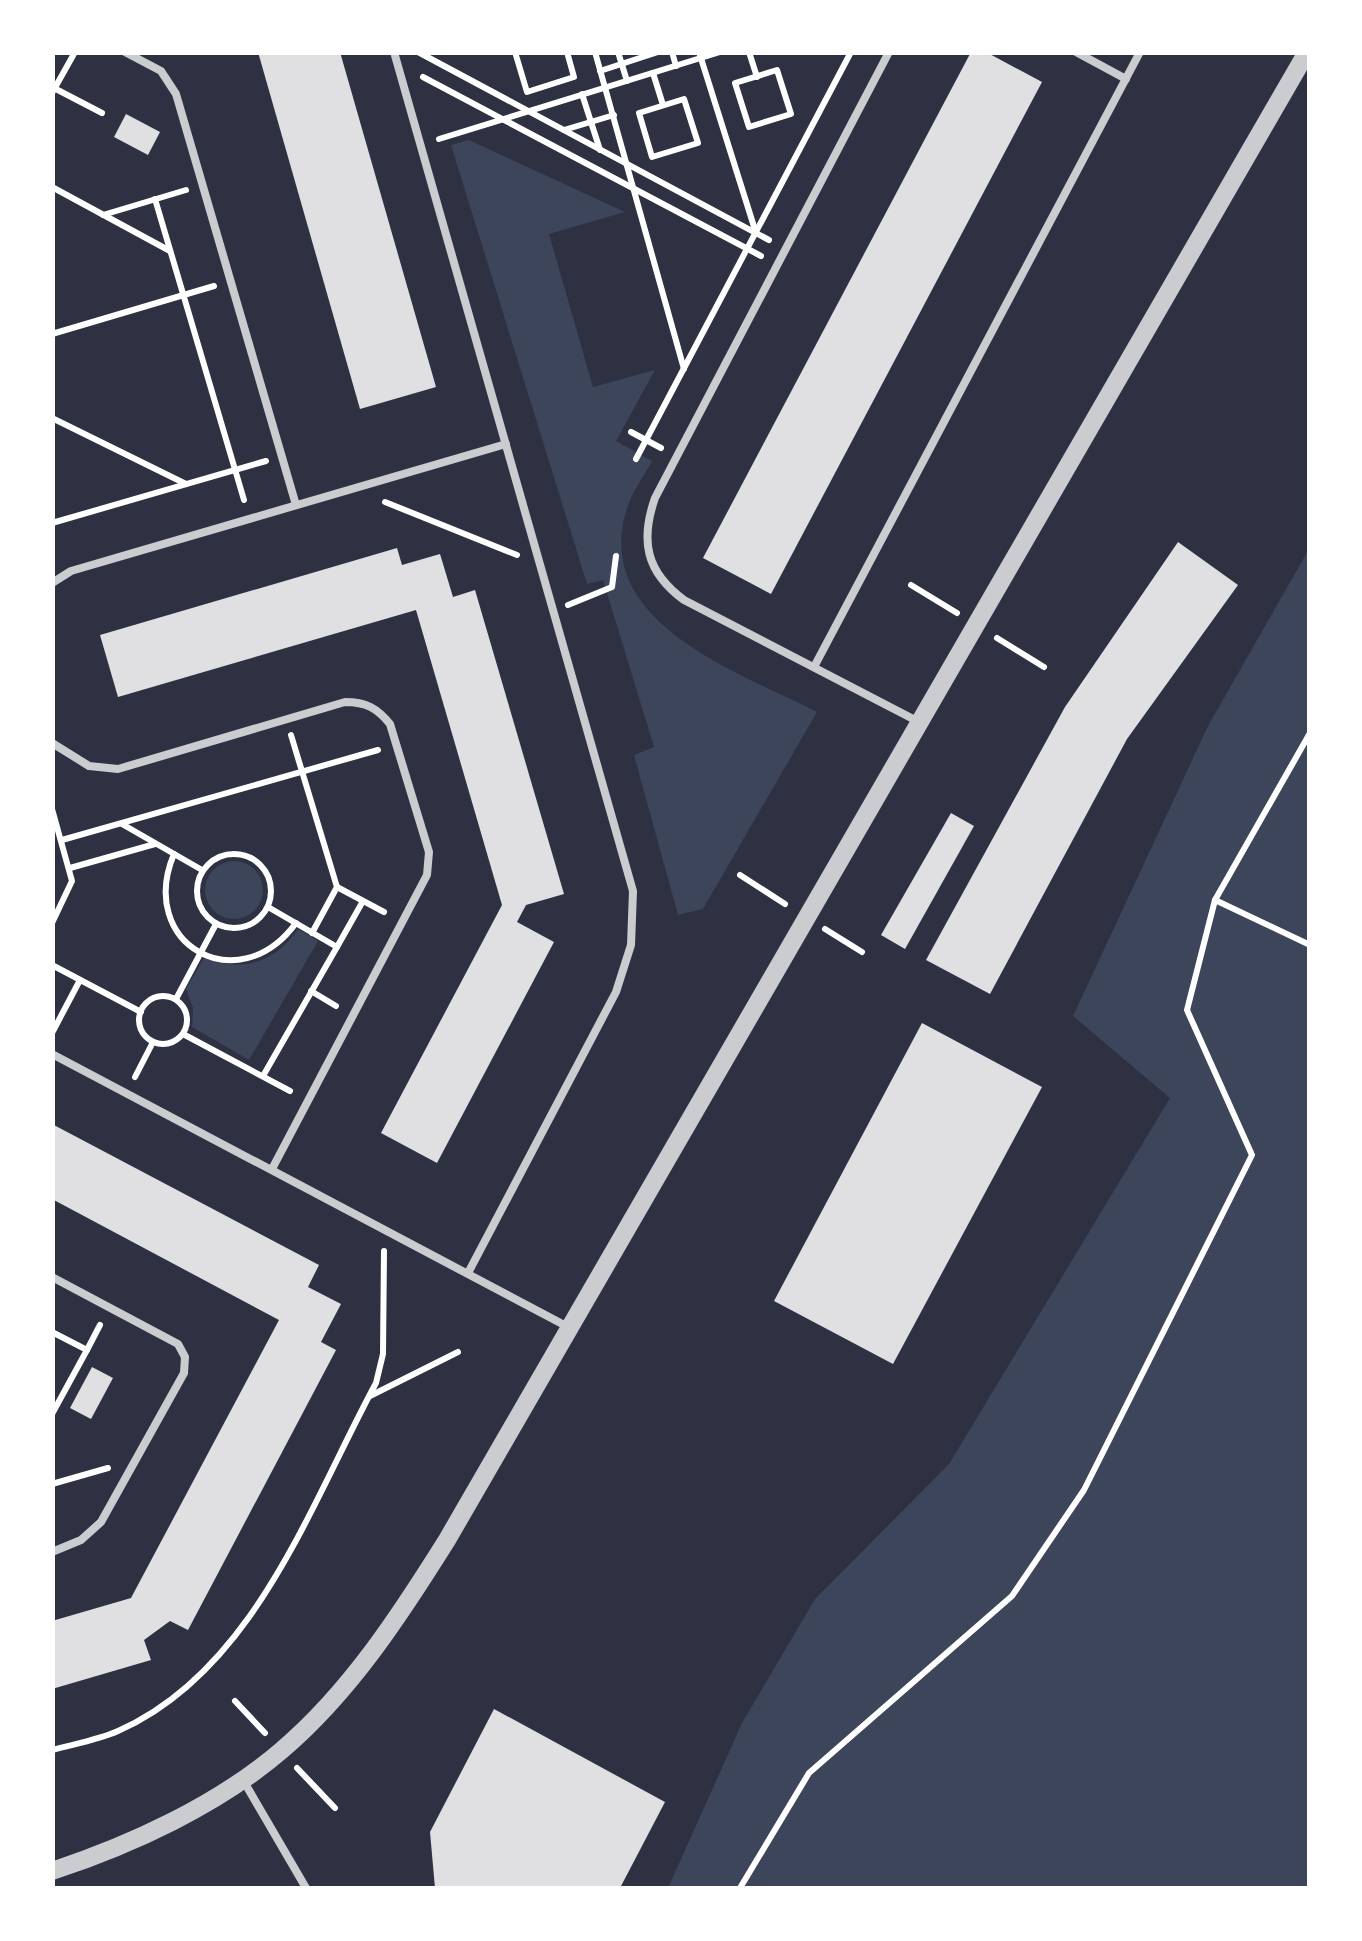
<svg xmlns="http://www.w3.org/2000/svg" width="1362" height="1941" viewBox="0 0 1362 1941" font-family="'PT Sans Narrow',sans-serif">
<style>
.green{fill:#3c4559}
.building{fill:#e0e0e3}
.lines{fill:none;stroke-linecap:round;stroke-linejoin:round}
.path{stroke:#fff;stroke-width:6}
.service{stroke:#caccd0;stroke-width:8}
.tertiary{stroke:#caccd0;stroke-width:18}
</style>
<rect width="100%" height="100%" fill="#2d3142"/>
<g class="green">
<path d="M 469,140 L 625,212 L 549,234 L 593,387 L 655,370 L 616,441 L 652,461 C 644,476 632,492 627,508 C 590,623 740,672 817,712 L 703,909 L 678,915 L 634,755 L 654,747 L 603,580 L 587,584 L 451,145 Z"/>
<polygon points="1309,549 1309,1888 668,1888 742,1723 815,1599 949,1464 1170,1098 1073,1016 1208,726"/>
<circle cx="234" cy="890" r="29"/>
<path d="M 298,929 L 318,941 L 249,1060 L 192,1027 L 193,1008 L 186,989 L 204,958 C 242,972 274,964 298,929 Z"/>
</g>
<g class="building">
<polygon points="258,52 340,52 436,387 360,409"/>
<polygon points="971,52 986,52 1042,82 771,594 703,558"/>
<polygon points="126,114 160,132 148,155 114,137"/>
<polygon points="1178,542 1238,585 1127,739 990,994 926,960 1065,707"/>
<polygon points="397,548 402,565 440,554 453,597 475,590 564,894 526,905 517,922 554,942 437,1163 381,1133 502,905 416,610 118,697 100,635"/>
<polygon points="951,813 974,826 905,949 881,935"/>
<polygon points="922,1023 1042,1087 893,1364 774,1301"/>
<polygon points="52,1124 319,1265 308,1287 341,1304 321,1342 336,1350 188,1630 170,1621 144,1640 151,1660 52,1689 52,1621 131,1598 279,1320 52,1199"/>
<polygon points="92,1367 113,1378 91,1419 70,1408"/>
<polygon points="494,1709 665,1802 620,1888 435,1888 430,1832"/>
</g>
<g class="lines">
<g class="path">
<polyline points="418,52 769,240"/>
<polyline points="515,52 527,92 574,77 567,52"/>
<polyline points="595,52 684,369"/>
<polyline points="618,52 627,81"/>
<polyline points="672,52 676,66"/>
<polyline points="699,52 756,233"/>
<polyline points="749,52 757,77"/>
<polygon points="777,70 791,114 749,127 735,83"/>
<polyline points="600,71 658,52"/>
<polyline points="653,73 663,105"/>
<polyline points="423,77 761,256"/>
<polyline points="52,87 102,113"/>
<polyline points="52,93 75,52"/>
<polyline points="582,94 600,150"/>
<polygon points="684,99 698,143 652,157 639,113"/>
<polyline points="564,130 614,115"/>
<polyline points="439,139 720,52"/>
<polyline points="52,187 170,251"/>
<polyline points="155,199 244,500"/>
<polyline points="103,215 186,190"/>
<polyline points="52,326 52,380"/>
<polyline points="52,334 214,286"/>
<polyline points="52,418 186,484"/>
<polyline points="631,432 661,448"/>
<polyline points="636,459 851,52"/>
<polyline points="385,502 517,555"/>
<polyline points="52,523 266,461"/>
<polyline points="911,585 957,613"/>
<polyline points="568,605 612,587 616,556"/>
<polyline points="997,638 1044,667"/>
<polyline points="291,735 337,887"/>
<polyline points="52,809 72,881 52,923"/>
<polyline points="122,824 202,870"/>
<polyline points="62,840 378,750"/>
<circle cx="234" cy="891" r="37"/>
<path d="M 174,854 C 136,944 238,1002 296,923"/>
<polyline points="70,868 155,844"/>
<polyline points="740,875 785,904"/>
<polyline points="1215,900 1310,945"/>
<polyline points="825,929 862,952"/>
<polyline points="312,933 337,887 384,912"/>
<polyline points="337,947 363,901"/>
<polyline points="52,965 141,1012"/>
<polyline points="311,991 336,1006"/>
<circle cx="163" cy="1020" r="24"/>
<polyline points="176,999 216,924"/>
<polyline points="52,1033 80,980"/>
<polyline points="183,1034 290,1091"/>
<polyline points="263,1076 337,947 268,907"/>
<polyline points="135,1077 153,1042"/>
<polyline points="52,1332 87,1350 52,1414"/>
<polyline points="87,1350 100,1325"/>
<polyline points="370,1396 458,1352"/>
<polyline points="52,1484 108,1468"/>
<polyline points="235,1701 265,1733"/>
<path d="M 52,1750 C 74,1744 98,1740 118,1731 C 254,1671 310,1505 376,1383 L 383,1354 L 384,1251"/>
<polyline points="297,1768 335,1808"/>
<polyline points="740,1888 809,1773 1012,1596 1084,1490 1252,1155 1187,1010 1215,900 1310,733"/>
</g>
<g class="service">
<polyline points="125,52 161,71 176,94 296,505"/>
<polyline points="394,52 633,891 631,945 616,992 468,1273"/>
<path d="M 889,52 L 655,498 C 640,541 646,572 684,600 L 919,722"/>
<polyline points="1076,52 1126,79"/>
<polyline points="52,583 71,571 506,444"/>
<polyline points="814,667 1140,52"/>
<path d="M 52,743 L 89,766 L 118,769 L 345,702 C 366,702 377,708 390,724 L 429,852 L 427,875 L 272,1169"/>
<polyline points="52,1054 570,1328"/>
<polyline points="52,1277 178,1344 185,1357 184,1373 101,1522 81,1540 52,1552"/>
<polyline points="243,1780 306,1888"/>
</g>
<path class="tertiary" d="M 52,1871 C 131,1845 218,1805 282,1750 C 350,1692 400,1615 447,1540 L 1307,52"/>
</g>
<rect width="1362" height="1941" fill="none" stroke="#ffffff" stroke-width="110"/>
</svg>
